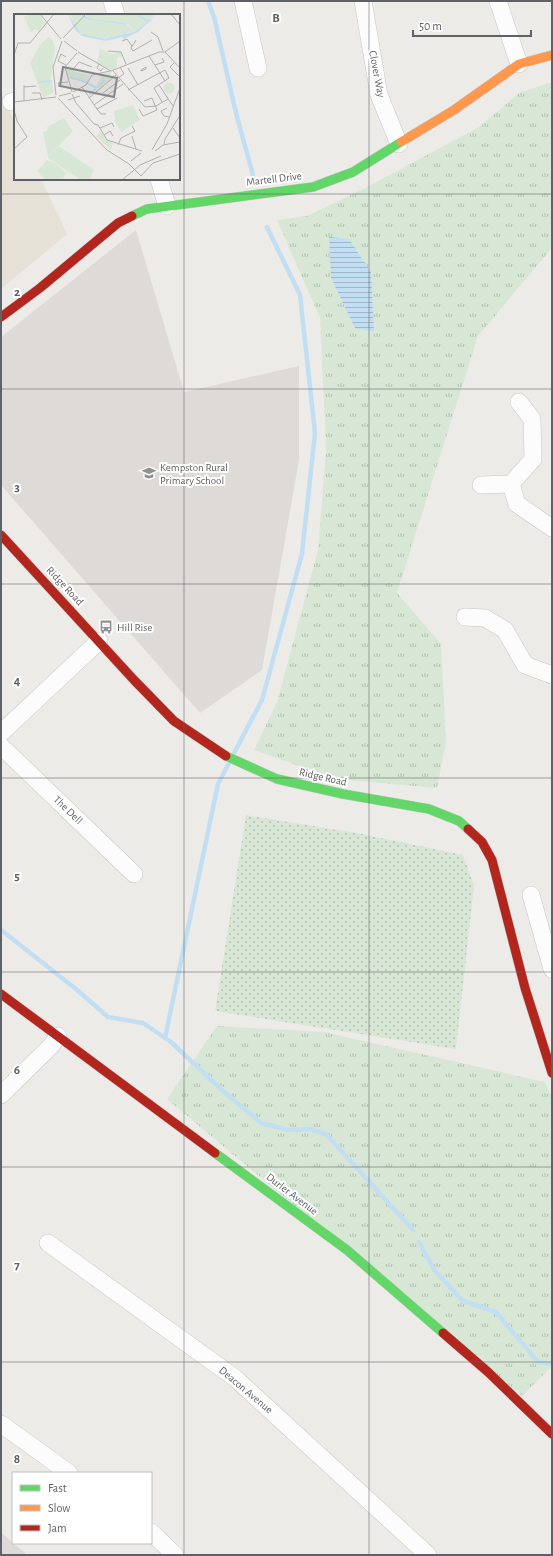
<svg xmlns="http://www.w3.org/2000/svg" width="553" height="1556" viewBox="0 0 553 1556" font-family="'Alegreya Sans',sans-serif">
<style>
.commercial{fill:#e5e1d7}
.education{fill:#dddad7}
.grass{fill:url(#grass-tufts)}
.garden{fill:url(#garden-dots)}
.water{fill:url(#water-rules)}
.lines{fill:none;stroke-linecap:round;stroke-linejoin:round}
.stream{stroke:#c2def2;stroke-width:4.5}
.street-casing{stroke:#c8c7c8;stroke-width:18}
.fast-casing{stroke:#c7c7c7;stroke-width:10}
.slow-casing{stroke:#c7c7c7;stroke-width:10}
.jam-casing{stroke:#c7c7c7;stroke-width:10}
.street{stroke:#fcfcfc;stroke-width:17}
.fast{stroke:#63d668;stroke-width:9}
.slow{stroke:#ff974d;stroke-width:9}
.jam{stroke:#b3261e;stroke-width:9}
.grid{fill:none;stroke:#5e6165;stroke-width:1;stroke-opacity:0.55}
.labels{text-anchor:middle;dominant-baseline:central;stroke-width:4;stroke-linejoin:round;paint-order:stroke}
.street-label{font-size:11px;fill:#5e6165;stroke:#fff}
.poi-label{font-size:11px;fill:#5e6165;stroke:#fff;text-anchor:start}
.inset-river{fill:none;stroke:#c2def2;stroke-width:2}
.inset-road{fill:none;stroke:#b0b0b0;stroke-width:1}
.view{fill:#86878a;fill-opacity:0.15;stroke:#86878a;stroke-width:2}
.inset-edge{fill:none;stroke:#5e6165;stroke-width:2}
.grid-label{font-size:13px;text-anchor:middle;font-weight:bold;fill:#5e6165;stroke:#fff;stroke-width:4;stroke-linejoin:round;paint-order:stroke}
</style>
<defs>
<pattern id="grass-tufts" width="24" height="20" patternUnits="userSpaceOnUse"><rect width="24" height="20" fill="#d8e7d5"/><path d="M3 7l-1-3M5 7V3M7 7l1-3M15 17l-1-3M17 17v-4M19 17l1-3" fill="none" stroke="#b2bfb0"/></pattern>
<pattern id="garden-dots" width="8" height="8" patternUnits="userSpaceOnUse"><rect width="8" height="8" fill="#d8e7d5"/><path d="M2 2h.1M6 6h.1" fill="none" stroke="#b2bfb0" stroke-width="1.8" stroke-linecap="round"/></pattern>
<pattern id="water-rules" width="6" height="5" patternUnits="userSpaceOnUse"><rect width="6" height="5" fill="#c2def2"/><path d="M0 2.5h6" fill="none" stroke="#a1b7c8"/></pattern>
</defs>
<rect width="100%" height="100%" fill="#edebe8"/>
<polygon class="commercial" points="1,93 15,123 15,179 41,179 67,234 1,289"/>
<g class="education">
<polygon points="136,230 184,392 299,366 299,460 262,670 200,713 1,485 1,337"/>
<polygon points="1,1532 13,1543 28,1555 1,1555"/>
</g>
<g class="grass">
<polygon points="549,83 552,83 552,248 478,336 397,593 441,644 446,742 437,788 336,779 254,750 277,702 318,550 326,449 320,318 277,220 307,216 369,186 479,127 519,93"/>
<polygon points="217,1026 324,1032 545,1082 552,1097 552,1368 549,1369 522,1396 167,1099"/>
</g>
<polygon class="garden" points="246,815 362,834 463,855 474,885 456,1049 215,1011"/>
<polygon class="water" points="329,237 349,239 371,272 374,332 355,328 331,278"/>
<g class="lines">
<g class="stream">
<polyline points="208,1 214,17 236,113 253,175"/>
<polyline points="234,753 262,700 302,554 315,433 300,295 267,227"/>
<polyline points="1,930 76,989 108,1017 143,1023 171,1042 223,1091 261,1123 289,1130 310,1129 326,1134 413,1230"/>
<polyline points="165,1038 218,784 229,763"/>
<polyline points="419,1242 435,1271 463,1301 496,1312 538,1362 552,1364"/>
</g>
<g class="street-casing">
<g id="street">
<polyline points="112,1 116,15"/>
<polyline points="243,1 258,68"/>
<polyline points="363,1 379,95 399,144"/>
<polyline points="498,1 519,64"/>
<polyline points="11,102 15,101"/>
<polyline points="159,179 167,206"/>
<polyline points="511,484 517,504 552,528"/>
<polyline points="481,485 511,484 533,459 532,419 519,402"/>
<polyline points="465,617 485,618 505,630 525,665 552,675"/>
<polyline points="1,733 99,641"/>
<polyline points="1,746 134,874"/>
<polyline points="531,895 552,969"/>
<polyline points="1,1095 51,1046 58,1036"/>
<polyline points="48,1243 235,1378 428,1555"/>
<polyline points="1,1424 69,1473"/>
<polyline points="151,1532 175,1555"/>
</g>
</g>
<g class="fast-casing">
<g id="fast">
<polyline points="132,216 147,209 313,187 353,172 401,142"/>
<polyline points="226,756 277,779 343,794 429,809 459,821 468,829"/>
<polyline points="215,1153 347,1250 443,1333"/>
</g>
</g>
<g class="slow-casing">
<polyline id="slow" points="401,142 454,110 519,64 552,55"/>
</g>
<g class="jam-casing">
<g id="jam">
<polyline points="1,317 40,288 118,223 132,216"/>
<polyline points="1,535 134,680 174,721 226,756"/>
<polyline points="468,829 482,842 492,860 525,988 552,1073"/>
<polyline points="1,994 215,1153"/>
<polyline points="443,1333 488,1372 552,1434"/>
</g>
</g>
<use href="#street" class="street"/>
<use href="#fast" class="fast"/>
<use href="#slow" class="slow"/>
<use href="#jam" class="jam"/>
</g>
<path class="grid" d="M 184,1 L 184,1555M 369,1 L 369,1555M 1,194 L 552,194M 1,389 L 552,389M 1,584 L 552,584M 1,778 L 552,778M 1,972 L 552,972M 1,1167 L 552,1167M 1,1362 L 552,1362"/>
<defs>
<g id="school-bare" transform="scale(1.08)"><path d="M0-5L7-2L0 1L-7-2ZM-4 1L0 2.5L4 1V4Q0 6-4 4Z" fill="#909193" stroke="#fff" stroke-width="2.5" paint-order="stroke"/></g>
<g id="bus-bare" transform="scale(1.08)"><path d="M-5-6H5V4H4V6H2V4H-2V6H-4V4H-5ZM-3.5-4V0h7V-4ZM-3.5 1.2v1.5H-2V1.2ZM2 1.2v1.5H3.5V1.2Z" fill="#909193" stroke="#fff" stroke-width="2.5" paint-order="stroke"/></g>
</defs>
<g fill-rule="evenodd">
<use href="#school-bare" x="149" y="473"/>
<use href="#bus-bare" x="106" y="627"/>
</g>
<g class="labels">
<g class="street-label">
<text transform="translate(377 74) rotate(79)">Clover Way</text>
<text transform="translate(274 179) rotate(-7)">Martell Drive</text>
<text transform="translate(65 586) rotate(47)">Ridge Road</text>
<text transform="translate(323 777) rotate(13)">Ridge Road</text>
<text transform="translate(68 810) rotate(44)">The Dell</text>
<text transform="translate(292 1194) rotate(37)">Durler Avenue</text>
<text transform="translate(246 1390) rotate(40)">Deacon Avenue</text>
</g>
<g class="poi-label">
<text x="160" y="467">Kempston Rural<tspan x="160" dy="13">Primary School</tspan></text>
<text x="117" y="627">Hill Rise</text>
</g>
</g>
<g transform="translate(14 14)">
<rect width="166" height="166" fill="#edebe8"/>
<path d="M 56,0 L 67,0 L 76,6 L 113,11 L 120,18 L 93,25 L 72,23 L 63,16 ZM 74,0 L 141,0 L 134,9 L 121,18 L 114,10 L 77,5 L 71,3 ZM 34,23 L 39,27 L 41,34 L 37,65 L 40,78 L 29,84 L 16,49 L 25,32 ZM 86,35 L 99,40 L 106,38 L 108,42 L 103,44 L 103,54 L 98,56 L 83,49 ZM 55,51 L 61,58 L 76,62 L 73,69 L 63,64 L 55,64 L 52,55 ZM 97,57 L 97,64 L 85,74 L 83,72 L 87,61 ZM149.5 74a5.5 5.5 0 1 1 11 0a5.5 5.5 0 1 1-11 0ZM 119,91 L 126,106 L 107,118 L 101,107 L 100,97 ZM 50,104 L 59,117 L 34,143 L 29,118 L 34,116 L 33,113 ZM 87,117 L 92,126 L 99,129 L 97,136 L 82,122 ZM 41,151 L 42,157 L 53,158 L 48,166 L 37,166 Z" fill="#d8e7d5"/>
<path d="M 45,132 L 80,156 L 75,166 L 67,166 L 34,144 ZM 33,146 L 42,150 L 52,159 L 42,157 L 41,151 L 37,166 L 32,166 L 23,157 Z" fill="#d8e7d5"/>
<path d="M 16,0 L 25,0 L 31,9 L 24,18 L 21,15 L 17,19 L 10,3 Z" fill="#d8e7d5"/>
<path d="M 54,0 L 67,20 L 91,25 L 120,18 L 113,11 L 76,6 L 69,3 L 67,0 L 77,5 L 111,9 L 121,18 L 144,0 L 124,18 L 109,25 L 108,23 L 92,27 L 68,22 L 61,16 Z" fill="#c2def2"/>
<path class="inset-river" d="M 123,0 L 133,7 L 136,6M 56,64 L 67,66 L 83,74M 25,68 L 38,67M 75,81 L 91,66"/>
<path class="inset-road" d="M 26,0 L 47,25M 157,0 L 166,11M 137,18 L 144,23 L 149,37M 49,24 L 72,0M 122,26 L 117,34 L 119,37 L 138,26M 50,27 L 63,37M 108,27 L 113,25 L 118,32M 94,37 L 107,38 L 112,50M 64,38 L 97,57 L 145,38 L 151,38M 151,38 L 166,54M 151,38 L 166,27M 0,41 L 4,29 L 16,29 L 40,0M 135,42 L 151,67M 160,49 L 156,53 L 166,63M 85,50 L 83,54 L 87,57 L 89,54M 52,51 L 44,47 L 47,40 L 52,43M 141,51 L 150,48 L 148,44M 132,53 L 132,55 L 127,57 L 127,56 ZM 60,54 L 65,48 L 78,53M 114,54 L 124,71M 99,57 L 131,93 L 142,92 L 154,85M 104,64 L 110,60 L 106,53M 10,71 L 10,87M 145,71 L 159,92M 10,73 L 22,72M 45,73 L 44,69 L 54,68M 68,73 L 83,95M 114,76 L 151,56 L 155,64 L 140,74 L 148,88M 58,78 L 51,53 L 63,39M 59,78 L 72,71 L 78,61 L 96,57M 18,79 L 26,79 L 28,86M 89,79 L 106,66M 58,80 L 62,89 L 80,110 L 84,111 L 93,126 L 128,137M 42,81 L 39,53 L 48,27M 45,82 L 57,79M 44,84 L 93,136 L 115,150 L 127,162 L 139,149 L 166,140M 75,84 L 102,61M 54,86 L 66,82M 0,88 L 42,83M 80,91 L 109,70M 153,94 L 147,97 L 150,102 L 155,103M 125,95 L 129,102 L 143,96 L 138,84 L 130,87M 0,96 L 3,107 L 13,123 L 0,135M 92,100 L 87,100 L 83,95 L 103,84M 86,114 L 98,109 L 100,113M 159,114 L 166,124M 90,121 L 96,117 L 99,122M 118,122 L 122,135M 150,130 L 151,125 L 165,103M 104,131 L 107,124 L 121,117 L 118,112M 138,136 L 153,110 L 166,74M 141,137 L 149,131 L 166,128M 117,147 L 127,139M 108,166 L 126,151 L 147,142"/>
<path class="view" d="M 49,53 L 103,64 L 100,83 L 46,72 Z"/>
<rect width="166" height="166" class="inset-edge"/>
</g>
<g class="grid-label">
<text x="276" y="22">B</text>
<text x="17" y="296">2</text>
<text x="17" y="491">3</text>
<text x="17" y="685">4</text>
<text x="17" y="880">5</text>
<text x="17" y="1074">6</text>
<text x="17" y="1269">7</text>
<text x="17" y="1463">8</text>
</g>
<rect width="553" height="1556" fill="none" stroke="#5e6165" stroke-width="4"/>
<rect x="12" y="1472" width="140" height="72" fill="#ffffff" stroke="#bfc0c1"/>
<rect x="20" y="1485" width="20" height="6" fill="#63d668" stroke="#bfc0c1"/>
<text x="48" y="1492" font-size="12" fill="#5e6165">Fast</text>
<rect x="20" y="1505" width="20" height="6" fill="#ff974d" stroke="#bfc0c1"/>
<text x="48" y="1512" font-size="12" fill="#5e6165">Slow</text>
<rect x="20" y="1525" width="20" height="6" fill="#b3261e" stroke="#bfc0c1"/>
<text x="48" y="1532" font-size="12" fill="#5e6165">Jam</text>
<path d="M413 30v6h118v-6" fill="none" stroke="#5e6165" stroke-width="2"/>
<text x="419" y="30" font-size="12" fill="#5e6165" stroke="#ffffff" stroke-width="3" paint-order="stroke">50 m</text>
</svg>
